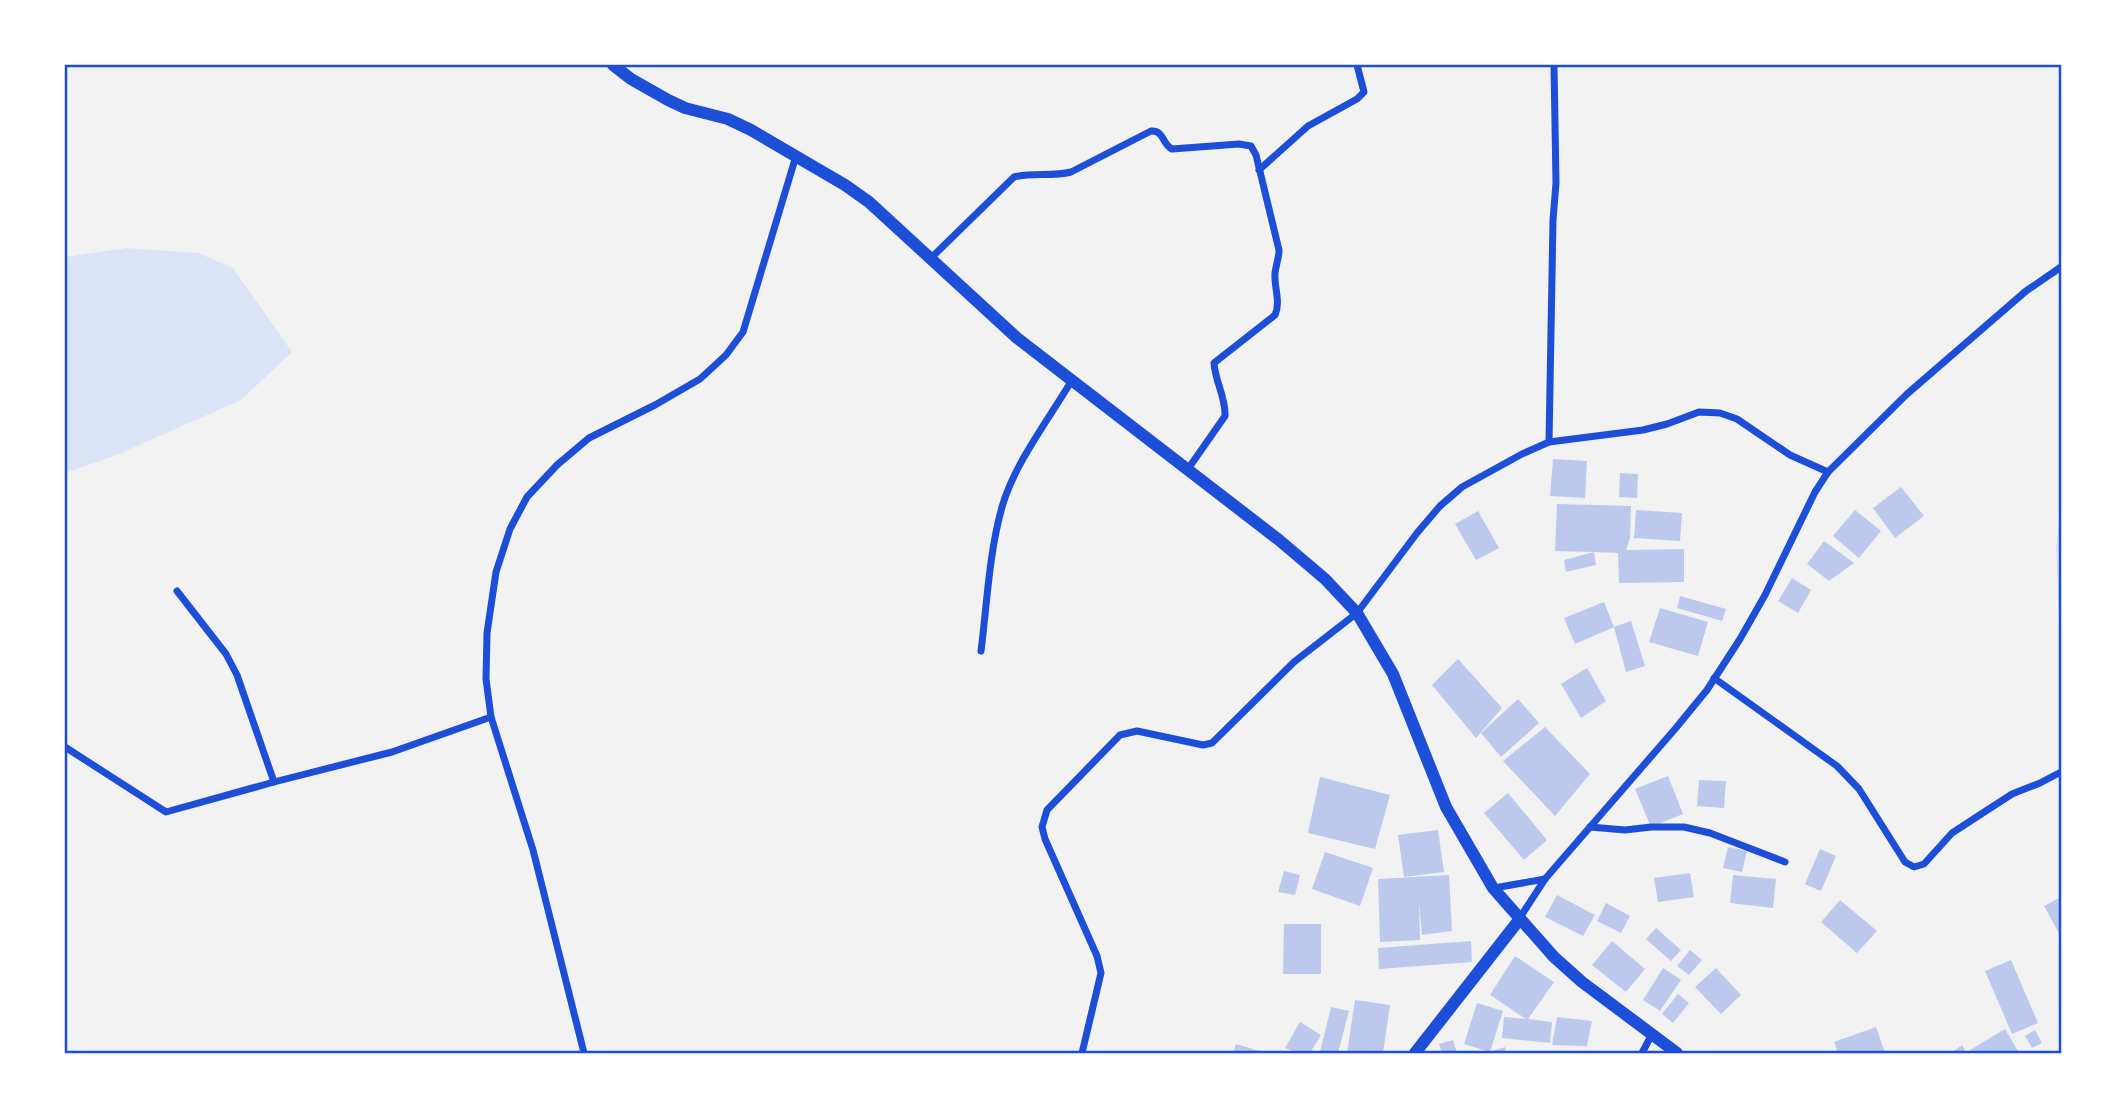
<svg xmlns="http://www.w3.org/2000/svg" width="2126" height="1118" viewBox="0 0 2126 1118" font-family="Georgia,serif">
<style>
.green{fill:#dbe4f7}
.building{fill:#bdc9ec}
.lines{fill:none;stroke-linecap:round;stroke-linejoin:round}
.minor{stroke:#1d4ed8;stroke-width:7}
.tertiary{stroke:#1d4ed8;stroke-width:12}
.neatline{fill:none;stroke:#1d4ed8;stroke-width:2.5}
</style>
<rect width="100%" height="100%" fill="#f2f2f2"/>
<g class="green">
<polygon points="127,248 198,253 233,268 292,352 241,400 114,456 65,473 65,257"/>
<polygon points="2061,505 2061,619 2059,616 2056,549"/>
</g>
<g class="building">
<polygon points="1553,459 1587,461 1585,498 1550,496"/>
<polygon points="1620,473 1638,474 1637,498 1619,497"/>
<polygon points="1901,487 1924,516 1895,538 1873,508"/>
<polygon points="1557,504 1631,506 1630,538 1626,550 1684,549 1684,582 1619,583 1618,553 1594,552 1596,565 1566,572 1564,560 1594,552 1555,551"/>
<polygon points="1636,510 1682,513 1680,541 1634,538"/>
<polygon points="1855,510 1881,531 1859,558 1833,536"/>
<polygon points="1478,511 1499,548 1476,560 1455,524"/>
<polygon points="1824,541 1854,563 1829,581 1807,564"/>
<polygon points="1792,578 1811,590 1798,613 1778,601"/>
<polygon points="1680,596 1726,609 1722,621 1677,608"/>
<polygon points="1604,602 1614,627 1575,644 1564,618"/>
<polygon points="1660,608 1708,622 1698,656 1649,642"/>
<polygon points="1631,621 1645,666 1626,672 1614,627"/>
<polygon points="1458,659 1502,708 1476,738 1432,685"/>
<polygon points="1587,668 1606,701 1581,718 1561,684"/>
<polygon points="1518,699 1539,723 1501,757 1481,733"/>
<polygon points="1545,727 1590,774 1555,816 1503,761"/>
<polygon points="1668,776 1683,814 1651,827 1635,789"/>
<polygon points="1320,777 1390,795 1375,849 1308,833"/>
<polygon points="1699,780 1726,781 1724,808 1697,806"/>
<polygon points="1508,793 1547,840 1524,860 1484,813"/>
<polygon points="1438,830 1444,872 1404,877 1398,835"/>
<polygon points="1728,847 1747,851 1742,872 1723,868"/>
<polygon points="1820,849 1836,856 1821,891 1805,884"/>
<polygon points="1325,852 1373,868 1360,906 1312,889"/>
<polygon points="1284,871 1300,875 1295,895 1278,892"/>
<polygon points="1690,873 1694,897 1658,902 1654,878"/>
<polygon points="1449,875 1452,931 1422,935 1419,902 1420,940 1380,942 1378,879"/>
<polygon points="1733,875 1776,879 1773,908 1730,903"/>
<polygon points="1557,895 1595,915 1583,936 1545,917"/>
<polygon points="2061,897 2061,937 2044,906"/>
<polygon points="1840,900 1877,931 1857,953 1821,922"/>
<polygon points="1606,903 1630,916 1621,933 1597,921"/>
<polygon points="1284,924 1321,924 1321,974 1283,974"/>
<polygon points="1656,928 1681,950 1671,961 1646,939"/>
<polygon points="1471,941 1472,962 1379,969 1378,948"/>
<polygon points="1612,941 1645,969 1626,992 1592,965"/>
<polygon points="1690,950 1702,960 1689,975 1677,966"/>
<polygon points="1515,956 1554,982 1528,1019 1552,1022 1550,1043 1502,1038 1504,1017 1526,1019 1490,995"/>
<polygon points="2011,960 2038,1023 2012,1034 1985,971"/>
<polygon points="1663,968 1681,980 1660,1011 1643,1000"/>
<polygon points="1716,968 1741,995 1721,1014 1695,987"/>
<polygon points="1678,994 1689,1003 1673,1023 1662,1014"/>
<polygon points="1355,1000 1390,1005 1383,1053 1347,1053"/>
<polygon points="1477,1003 1503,1011 1490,1052 1505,1047 1506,1053 1489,1053 1490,1052 1464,1044"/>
<polygon points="1331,1007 1349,1011 1338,1053 1320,1052"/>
<polygon points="1557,1017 1592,1021 1587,1046 1552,1045"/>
<polygon points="1300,1022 1321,1035 1310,1053 1297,1053 1285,1048"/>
<polygon points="1876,1027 1885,1053 1838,1053 1834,1042"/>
<polygon points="2005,1029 2019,1053 1972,1053 1970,1050"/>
<polygon points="2035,1030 2042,1043 2032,1048 2025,1036"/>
<polygon points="1453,1040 1457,1053 1442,1053 1439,1044"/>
<polygon points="1236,1044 1266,1053 1233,1053"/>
<polygon points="1962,1045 1967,1053 1951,1053"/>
</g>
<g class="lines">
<g class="minor">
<polyline points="1259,170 1308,126 1357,99 1364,92 1357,65"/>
<path d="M 930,259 L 1014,177 C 1033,172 1052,177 1071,172 L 1151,131 C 1164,130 1162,144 1172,149 L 1239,144 L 1251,146 L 1256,155 L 1279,250 C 1279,258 1276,265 1275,273 C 1274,288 1281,302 1275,315 L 1214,363 C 1215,381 1226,398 1225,416 L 1188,469"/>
<polyline points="1549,442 1553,220 1556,183 1554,65"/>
<polyline points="177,591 226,654 237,675 274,782"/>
<path d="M 981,651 C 987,604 989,553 1002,507 C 1014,464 1049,419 1072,380"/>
<polyline points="1714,678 1837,766 1859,789 1905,862 1914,867 1924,864 1952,833 2012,794 2040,783 2061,772"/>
<polyline points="65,747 166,812 274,782 392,752 491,717"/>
<polyline points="1590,827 1625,830 1651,827 1684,827 1710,833 1785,862"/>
<polyline points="1494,888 1545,879"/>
<polyline points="1519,919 1545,879 1675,729 1707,690 1740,639 1765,595 1815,492 1828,472 1907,394 2026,291 2061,267"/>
<polyline points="584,1053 533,850 491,717 486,679 487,633 496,572 510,529 527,497 557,465 589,438 655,405 700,379 726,355 743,332 796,156"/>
<polyline points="1082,1053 1101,973 1097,956 1045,839 1042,827 1047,810 1120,735 1137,731 1203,745 1212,743 1294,662 1357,613 1417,533 1440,506 1462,487 1522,454 1549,442 1643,430 1667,424 1699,412 1720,413 1737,419 1790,455 1828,472"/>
<polyline points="1642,1053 1652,1034"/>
</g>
<g class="tertiary">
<polyline points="613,65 631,79 668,100 685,108 728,119 751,130 845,185 869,202 1017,338 1279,540 1325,579 1357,613 1393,674 1446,807 1493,888 1554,957 1582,982 1677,1053"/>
<polyline points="1415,1053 1519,920"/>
</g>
</g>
<rect width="2126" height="1118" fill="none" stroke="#ffffff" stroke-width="133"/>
<rect x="66" y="66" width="1994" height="986" class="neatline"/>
</svg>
